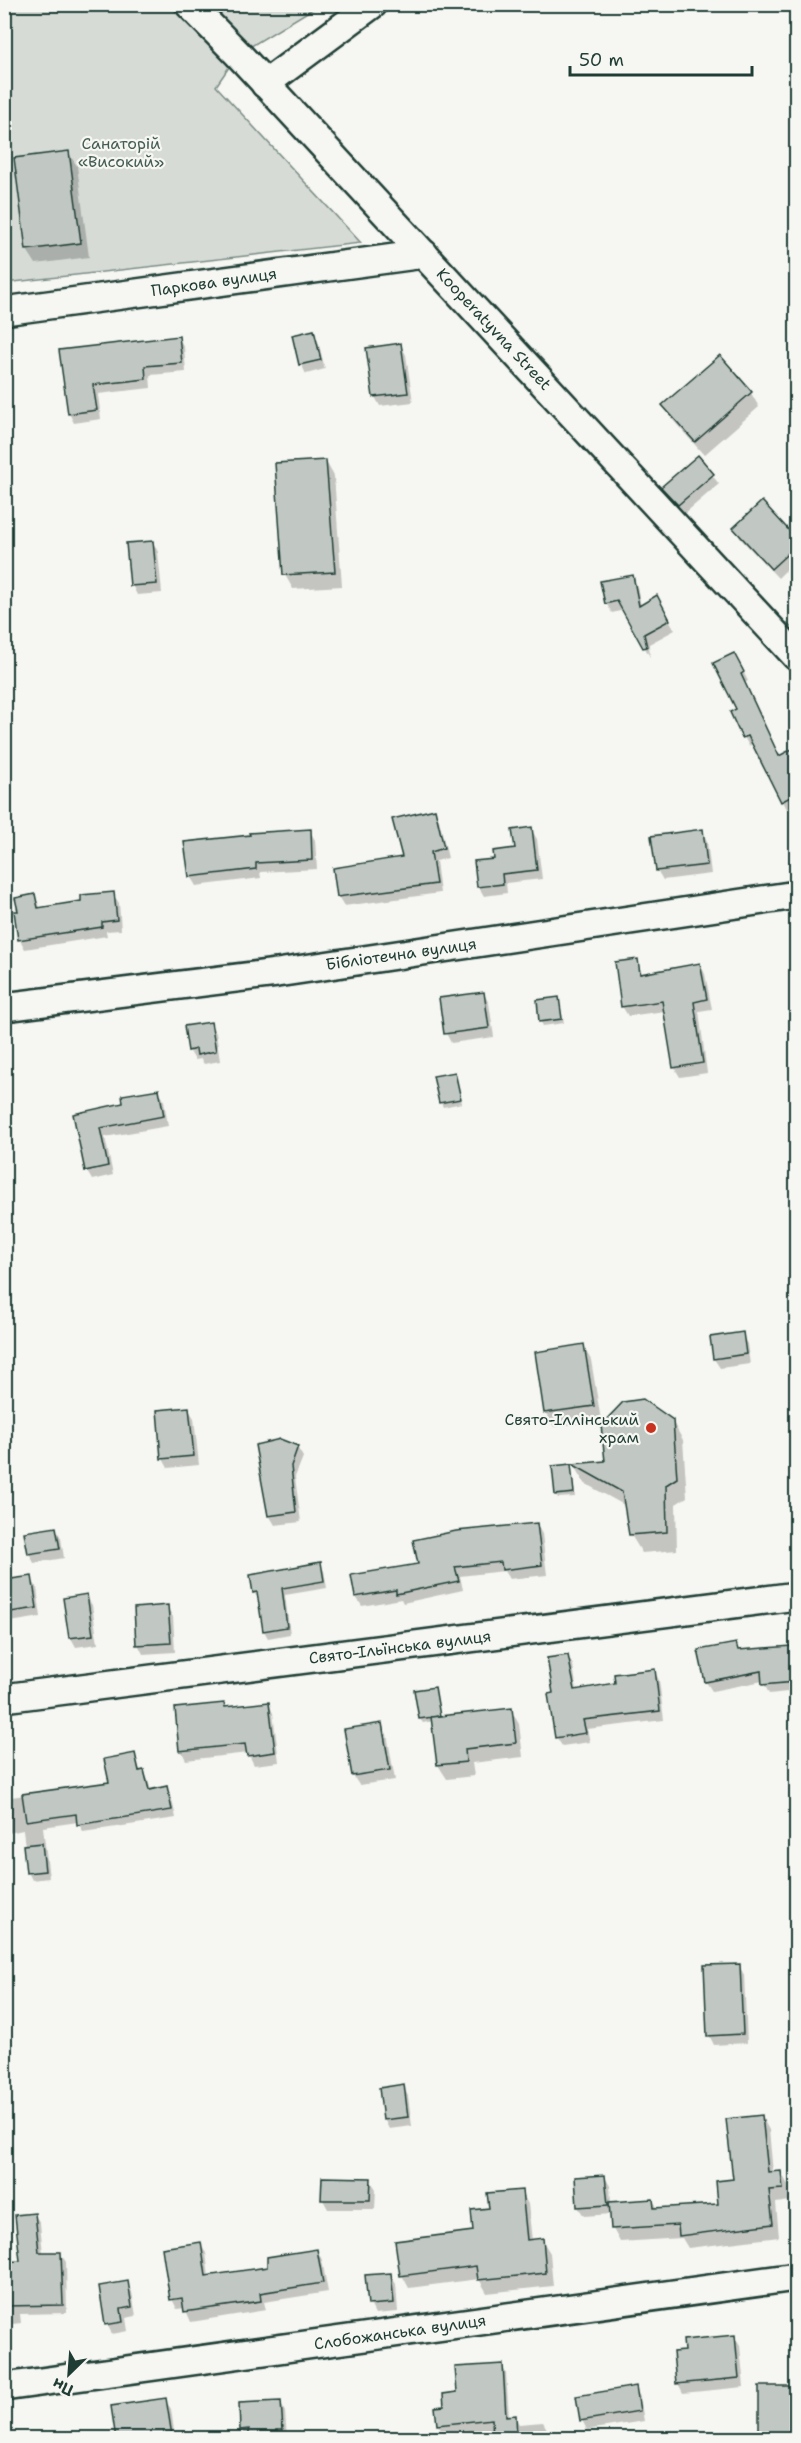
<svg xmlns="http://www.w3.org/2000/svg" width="801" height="2443" viewBox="0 0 801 2443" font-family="'Shantell Sans',sans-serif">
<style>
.green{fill:#d6dbd6;stroke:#7a8c85;stroke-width:1.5}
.shadow{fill:#0003}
.building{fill:#c1c8c3;stroke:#1f3d34;stroke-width:1.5}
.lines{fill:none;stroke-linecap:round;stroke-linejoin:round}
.minor-casing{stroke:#1f3d34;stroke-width:32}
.minor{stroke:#f6f6f2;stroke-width:27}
.poi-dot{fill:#c8321e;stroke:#f6f6f2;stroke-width:2}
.labels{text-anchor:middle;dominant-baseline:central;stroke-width:4.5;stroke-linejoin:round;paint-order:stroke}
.park-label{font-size:16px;fill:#445d54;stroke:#f6f6f2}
.street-label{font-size:16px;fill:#1f3d34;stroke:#f6f6f2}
.poi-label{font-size:16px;fill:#1f3d34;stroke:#f6f6f2;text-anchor:end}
</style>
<rect width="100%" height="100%" fill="#f6f6f2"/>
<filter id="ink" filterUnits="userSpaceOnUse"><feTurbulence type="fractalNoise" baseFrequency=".0167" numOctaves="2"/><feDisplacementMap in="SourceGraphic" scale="12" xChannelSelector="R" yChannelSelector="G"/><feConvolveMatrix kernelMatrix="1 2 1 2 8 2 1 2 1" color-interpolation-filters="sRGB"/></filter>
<g filter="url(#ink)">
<polygon class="green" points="4,5 319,5 238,54 216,86 361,243 5,283"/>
<g class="shadow">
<polygon points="68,152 77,166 89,257 36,264 27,250"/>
<polygon points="313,332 318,341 325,369 306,374 301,364"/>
<polygon points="178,337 184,347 186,372 150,375 151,388 98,394 101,419 74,423 69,413 60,351"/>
<polygon points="401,345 406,355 413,402 380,406 375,397 368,349"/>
<polygon points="751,393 759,407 704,455 672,419 664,405"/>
<polygon points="698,457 719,484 684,514 663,487"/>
<polygon points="326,462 334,476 342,586 293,589 285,575 277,465"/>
<polygon points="760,505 796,554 796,560 778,578 740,538 735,528"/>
<polygon points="153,542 158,552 162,593 137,595 132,585"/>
<polygon points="632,577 637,586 641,606 657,598 675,630 649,644 650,657 624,610 612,613 606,603"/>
<polygon points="739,663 748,681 744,683 779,757 792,751 796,758 796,805 787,809 753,743 749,746 744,737"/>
<polygon points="434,811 439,820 448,858 436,861 440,893 344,906 338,896 403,858"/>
<polygon points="531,829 537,839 542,879 506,883 507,893 484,896 478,886 495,861 516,850"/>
<polygon points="310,831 315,840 317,869 260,872 261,878 196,886 190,876"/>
<polygon points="702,831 707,841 711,874 663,880 657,870"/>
<polygon points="113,894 119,903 121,930 106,931 107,936 25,949 20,940 15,913 19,912 35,896 41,909 83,903"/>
<polygon points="637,961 643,975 700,964 705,974 712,1009 699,1011 707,1073 680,1077 674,1067 665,1011 628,1016 622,1006"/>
<polygon points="483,993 489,1003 494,1037 451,1043 446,1033"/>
<polygon points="559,999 564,1023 543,1026 541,1022"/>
<polygon points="210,1023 216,1033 220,1061 204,1064 201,1059 195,1060 189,1050"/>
<polygon points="454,1073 462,1103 443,1107 441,1103"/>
<polygon points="158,1090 164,1100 168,1126 105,1137 113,1175 92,1180 86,1170 74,1115 125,1104"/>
<polygon points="742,1334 747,1344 750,1364 720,1368 714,1359"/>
<polygon points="583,1346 591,1360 601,1420 554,1427 546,1413 536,1353"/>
<polygon points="188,1409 194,1418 199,1465 168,1468 163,1459"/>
<polygon points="672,1421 683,1440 687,1497 676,1504 677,1550 642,1553 631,1535 626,1506 584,1483 574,1466 607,1462"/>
<polygon points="297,1447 303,1457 295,1477 301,1522 275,1525 269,1515"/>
<polygon points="570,1466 572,1470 575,1497 558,1498 556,1494"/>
<polygon points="537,1525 542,1534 547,1575 509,1579 504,1571 460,1576 463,1590 403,1603 401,1599 362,1606 356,1597 420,1566"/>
<polygon points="56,1529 61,1538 64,1558 34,1563 29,1553"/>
<polygon points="320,1564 324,1571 327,1588 285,1595 290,1634 268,1638 264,1631 258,1599 255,1594 265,1592"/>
<polygon points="31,1578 37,1588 41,1617 4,1623 4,1582"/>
<polygon points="86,1596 92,1605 98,1644 76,1647 71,1638 65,1599"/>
<polygon points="167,1607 173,1617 175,1652 143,1654 138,1644"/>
<polygon points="735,1644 740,1652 791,1647 796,1657 796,1691 769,1694 763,1681 712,1691 706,1682 700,1651"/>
<polygon points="567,1656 573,1665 577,1691 617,1684 654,1671 659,1680 664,1720 587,1729 590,1742 562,1746 557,1738 554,1695"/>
<polygon points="434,1688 441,1718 511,1710 519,1724 523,1757 472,1763 474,1776 447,1779 438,1765 433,1721 423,1723 420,1719"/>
<polygon points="268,1703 273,1713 279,1762 254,1765 248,1753 186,1760 181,1750 225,1708"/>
<polygon points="382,1725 387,1734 395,1780 359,1785 353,1776 346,1730"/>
<polygon points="134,1755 141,1772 144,1772 148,1780 151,1791 167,1787 171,1795 176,1818 83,1832 78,1822 43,1827 49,1878 32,1880 28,1872 23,1830 4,1834 4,1798 111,1783"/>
<polygon points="739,1965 744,1975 747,2043 714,2045 709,2035"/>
<polygon points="403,2086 408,2096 412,2126 389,2129 384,2119"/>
<polygon points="762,2117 769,2130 773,2173 781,2172 788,2185 790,2201 776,2203 779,2237 688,2248 682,2238 620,2242 613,2229 612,2214 584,2216 578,2207 605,2177 610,2186 611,2203 653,2200 658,2209 720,2205 734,2181"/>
<polygon points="370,2180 376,2189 375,2209 328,2209 323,2200"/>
<polygon points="521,2191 528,2204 532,2241 542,2240 550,2253 553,2286 487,2293 479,2279 409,2288 402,2275 474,2232 491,2210"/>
<polygon points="34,2214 40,2223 43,2254 60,2253 66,2262 67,2313 20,2314 21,2323 4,2325 4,2264 21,2262"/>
<polygon points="200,2244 206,2253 209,2277 269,2268 317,2250 322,2260 328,2292 264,2302 266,2310 191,2322 185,2308 177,2309 172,2299"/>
<polygon points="390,2274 396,2284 398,2312 375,2314 370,2304"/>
<polygon points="127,2283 132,2292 136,2316 126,2318 128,2331 112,2334 107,2324"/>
<polygon points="794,2320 796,2320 796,2346"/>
<polygon points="734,2336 740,2346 744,2387 683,2393 678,2383 686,2352"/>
<polygon points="502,2366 506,2373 509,2417 515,2417 519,2424 543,2422 547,2429 548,2438 468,2438 467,2430 442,2432 438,2424 445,2407 458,2394"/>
<polygon points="635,2388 640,2397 644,2421 587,2430 582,2420"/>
<polygon points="792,2388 796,2396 796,2438 761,2438"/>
<polygon points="165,2400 171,2409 175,2438 118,2438"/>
<polygon points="280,2402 285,2412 287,2438 247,2438 242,2429"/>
</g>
<g class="building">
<polygon points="69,151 81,243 26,250 14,158"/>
<polygon points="314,330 321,360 299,365 292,335"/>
<polygon points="179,336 182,363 145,366 146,379 93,385 97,410 68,414 59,350"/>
<polygon points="401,343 408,393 373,397 366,348"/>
<polygon points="720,355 752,392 695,442 662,405"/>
<polygon points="698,455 714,474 678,505 661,487"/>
<polygon points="326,460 335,572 283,575 275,463"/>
<polygon points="762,501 796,538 796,546 771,569 733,528"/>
<polygon points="153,541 157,584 130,586 126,543"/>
<polygon points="633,575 639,606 657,595 670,620 644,634 647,647 643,648 617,601 605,604 600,581"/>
<polygon points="734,653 744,672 741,674 779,756 796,747 796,794 781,802 748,736 742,738 730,712 736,709 713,663"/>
<polygon points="435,809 444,848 431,852 436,884 337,897 333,868 402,857 392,819"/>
<polygon points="532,827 537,870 502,874 503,884 477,887 474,861 494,859 493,851 515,848 512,830"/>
<polygon points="311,829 312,860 256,863 256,869 189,877 184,842 250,835 249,833"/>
<polygon points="703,829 707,865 656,871 651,836"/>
<polygon points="114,892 117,920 102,922 102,927 18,940 14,911 18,911 15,898 35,894 38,908 81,901 81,895"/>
<polygon points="638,959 640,974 700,963 707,999 694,1002 703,1063 673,1068 662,1001 621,1007 615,962"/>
<polygon points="484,992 489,1028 444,1034 439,998"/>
<polygon points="559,997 562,1019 539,1022 537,1000"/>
<polygon points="211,1022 216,1051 197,1055 196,1049 188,1051 184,1026"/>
<polygon points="455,1072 461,1099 439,1103 433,1076"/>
<polygon points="159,1089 164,1116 100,1128 108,1166 85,1171 73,1114 123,1103 122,1095"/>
<polygon points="743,1332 746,1354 713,1359 710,1337"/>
<polygon points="584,1344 594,1406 544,1413 535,1352"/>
<polygon points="643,1399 673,1420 677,1478 666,1485 667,1532 629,1535 622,1492 572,1464 605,1461 601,1425 623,1402"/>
<polygon points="189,1407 194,1456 161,1459 157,1410"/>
<polygon points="280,1439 298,1446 291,1466 296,1512 268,1516 255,1445"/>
<polygon points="571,1464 574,1493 555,1495 552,1466"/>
<polygon points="537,1523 542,1565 502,1570 501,1562 455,1567 459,1581 396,1594 396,1590 355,1597 351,1575 418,1564 413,1540 456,1531"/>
<polygon points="56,1527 60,1549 28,1554 24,1532"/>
<polygon points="321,1562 324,1581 282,1588 287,1627 263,1631 257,1592 253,1593 250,1575"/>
<polygon points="32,1576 37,1608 4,1613 4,1580"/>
<polygon points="87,1594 93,1635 69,1638 63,1598"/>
<polygon points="168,1605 171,1643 136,1645 134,1608"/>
<polygon points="736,1643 738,1650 792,1646 795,1682 762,1685 761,1671 705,1682 698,1650"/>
<polygon points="568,1655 575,1690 615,1683 614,1674 655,1669 660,1711 583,1720 586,1733 555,1738 548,1694 553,1693 547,1658"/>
<polygon points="435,1687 440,1716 419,1719 414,1690"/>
<polygon points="269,1702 275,1752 247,1756 245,1744 179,1751 175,1708 224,1703 225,1707"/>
<polygon points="512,1708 516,1743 465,1749 466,1762 437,1765 431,1717"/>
<polygon points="382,1723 390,1770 352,1776 344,1729"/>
<polygon points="135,1753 139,1771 144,1770 149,1790 167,1786 172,1810 77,1825 76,1814 26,1821 22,1794 109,1782 104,1759"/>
<polygon points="42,1843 45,1871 26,1873 23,1845"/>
<polygon points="740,1964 743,2034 707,2036 704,1965"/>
<polygon points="404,2084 408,2117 383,2120 379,2088"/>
<polygon points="762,2115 768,2172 781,2171 783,2189 769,2190 773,2224 679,2236 678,2225 611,2229 609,2202 653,2199 654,2208 718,2204 716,2181 733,2179 726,2119"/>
<polygon points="605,2175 608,2205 577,2207 575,2177"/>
<polygon points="322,2177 371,2178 370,2200 321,2200"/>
<polygon points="522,2190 527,2240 543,2238 546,2273 478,2280 476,2266 400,2276 395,2241 473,2231 471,2210 489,2208 487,2193"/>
<polygon points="35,2213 39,2252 61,2252 63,2305 4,2306 4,2262 20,2261 15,2215"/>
<polygon points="201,2242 206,2276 267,2267 267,2257 317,2249 323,2283 260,2293 261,2301 184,2312 182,2298 170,2300 162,2248"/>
<polygon points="391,2273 394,2303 368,2305 365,2275"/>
<polygon points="128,2281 132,2307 121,2309 123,2322 105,2325 99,2286"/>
<polygon points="735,2335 739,2378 676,2384 673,2352 684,2351 683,2340"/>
<polygon points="503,2364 506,2416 516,2415 517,2439 493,2439 492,2419 437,2425 435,2407 444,2406 443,2394 457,2392 455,2367"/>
<polygon points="636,2386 640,2411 580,2421 576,2396"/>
<polygon points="759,2386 796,2386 796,2436 793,2436 793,2439 759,2439"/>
<polygon points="166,2398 172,2436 156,2439 116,2439 111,2406"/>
<polygon points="281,2401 283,2430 276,2430 277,2439 249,2439 249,2429 240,2430 239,2403"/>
</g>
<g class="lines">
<g class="minor-casing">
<g id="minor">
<polyline points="189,4 238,54 796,656"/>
<polyline points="265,84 373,4"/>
<polyline points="4,311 424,254"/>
<polyline points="4,1007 277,973 796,895"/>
<polyline points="4,1698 796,1596"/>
<polyline points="4,2387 796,2277"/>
</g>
</g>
<use href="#minor" class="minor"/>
</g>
</g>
<circle class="poi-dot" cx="651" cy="1428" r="6"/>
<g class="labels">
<g class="park-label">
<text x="121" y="143">Санаторій<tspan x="121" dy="18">«Високий»</tspan></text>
</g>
<g class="street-label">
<text transform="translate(214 282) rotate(-8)">Паркова вулиця</text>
<text transform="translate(494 329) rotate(47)">Kooperatyvna Street</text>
<text transform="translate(401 954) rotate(-8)">Бібліотечна вулиця</text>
<text transform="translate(400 1647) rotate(-7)">Свято-Ільїнська вулиця</text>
<text transform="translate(400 2332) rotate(-8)">Слобожанська вулиця</text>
</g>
<g class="poi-label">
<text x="639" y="1419">Свято-Іллінський<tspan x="639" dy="18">храм</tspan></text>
</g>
</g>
<rect width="801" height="2443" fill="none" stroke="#f6f6f2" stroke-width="24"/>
<rect x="12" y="12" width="777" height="2419" fill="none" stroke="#1f3d34" stroke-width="2" filter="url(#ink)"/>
<g transform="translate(69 2374) rotate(205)" stroke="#f6f6f2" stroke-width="4.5" paint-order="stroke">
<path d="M0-4.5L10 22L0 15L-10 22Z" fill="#1f3d34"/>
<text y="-9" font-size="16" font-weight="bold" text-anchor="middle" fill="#1f3d34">Пн</text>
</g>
<path d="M570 66v9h182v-9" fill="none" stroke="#1f3d34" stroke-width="3"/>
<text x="579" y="66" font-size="18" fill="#1f3d34" stroke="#f6f6f2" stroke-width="4.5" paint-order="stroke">50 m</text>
</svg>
